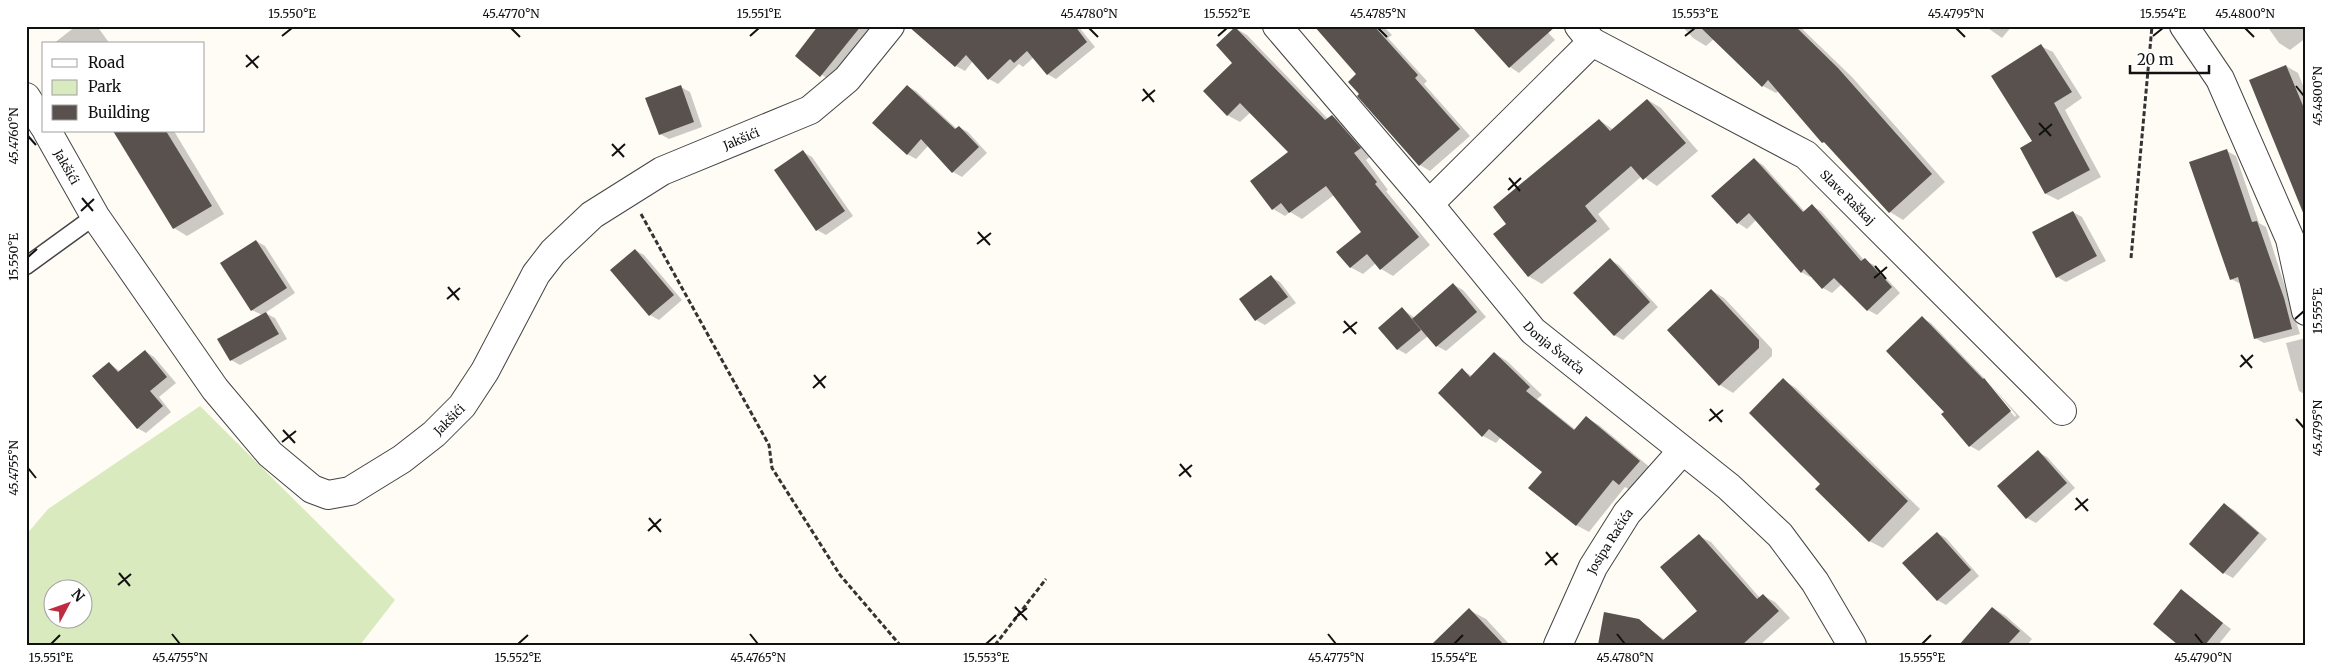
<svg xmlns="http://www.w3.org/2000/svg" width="2332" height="671" viewBox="0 0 2332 671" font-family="Merriweather,serif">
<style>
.green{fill:#d9eabe;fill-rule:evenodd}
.shadow{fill:#0003}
.building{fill:#59514d}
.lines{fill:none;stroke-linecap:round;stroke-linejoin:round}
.lane-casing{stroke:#444;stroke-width:19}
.street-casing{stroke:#444;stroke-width:30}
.path{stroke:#333;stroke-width:3;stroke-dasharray:5 2.5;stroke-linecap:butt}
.lane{stroke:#fff;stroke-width:16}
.street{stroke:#fff;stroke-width:28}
.ticks{fill:none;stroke:#111;stroke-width:2}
.labels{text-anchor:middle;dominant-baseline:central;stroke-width:5;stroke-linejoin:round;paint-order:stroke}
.street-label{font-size:12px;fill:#111;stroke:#fff}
.neatline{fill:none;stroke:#111;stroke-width:2}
.ticks-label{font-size:12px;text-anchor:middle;fill:#111}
</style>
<rect width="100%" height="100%" fill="#fffcf5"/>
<path class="green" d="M 200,406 L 395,600 L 360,645 L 26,645 L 26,535 L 48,509 ZM 52,588 L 82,588 L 82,618 L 52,618 Z"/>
<g class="shadow">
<polygon points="76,26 97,26 110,44 53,44"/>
<polygon points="813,26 876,26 832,82 796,56 817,30"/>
<polygon points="974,26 1078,26 1095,47 1056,79 1047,74 1034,57 1023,67 1019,64 998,84 989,79 973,61 965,71 956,66 922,37"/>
<polygon points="1316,26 1383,26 1392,35 1388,38 1427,81 1424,84 1470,136 1430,171 1420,165 1361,94 1358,74"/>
<polygon points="1542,26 1555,40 1519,73 1510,67 1479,33"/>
<polygon points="1682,26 1799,26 1852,77 1945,182 1903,220 1890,212 1830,146 1823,142 1779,91 1776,93 1763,86 1714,39 1706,46 1693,38"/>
<polygon points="1985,26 2012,26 2002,38"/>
<polygon points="2267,26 2306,26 2306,38 2290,50 2279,43"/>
<polygon points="1235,28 1247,35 1328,119 1332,116 1344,123 1372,155 1366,160 1388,190 1386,191 1430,245 1393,276 1381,269 1376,263 1363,274 1350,267 1363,232 1334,195 1302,219 1290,212 1285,216 1273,209 1290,152 1251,112 1240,122 1227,115 1234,63"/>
<polygon points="2041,46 2053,52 2082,98 2065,110 2101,177 2058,200 2046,194 2022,148 2034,142"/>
<polygon points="2286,66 2298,73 2306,93 2306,217 2251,81"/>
<polygon points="907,86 916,91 957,129 959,127 968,132 987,153 962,177 953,172 928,146 916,159 907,154"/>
<polygon points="681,87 690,92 702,127 669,139 660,134"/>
<polygon points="1648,100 1661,108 1698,151 1657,186 1642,176 1598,214 1610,229 1542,284 1528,276 1507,224 1599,120 1614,130"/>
<polygon points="128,131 174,131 224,214 187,236 174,228"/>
<polygon points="2227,151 2236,156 2259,223 2266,227 2300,334 2264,343 2255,338 2241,284 2231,279"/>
<polygon points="803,152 812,157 853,216 826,235 817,230"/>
<polygon points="1754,159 1763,165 1805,212 1812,206 1821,211 1864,260 1874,265 1900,293 1877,315 1868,310 1842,284 1832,293 1823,288 1812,275 1810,277 1801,272 1756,220 1747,229 1738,223"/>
<polygon points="2073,212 2082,217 2106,261 2066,282 2057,277"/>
<polygon points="256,241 265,246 295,293 265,313 275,318 287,339 240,365 231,360 262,315 252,310"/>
<polygon points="635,250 644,255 682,300 659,320 650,315"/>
<polygon points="1610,260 1619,265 1658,307 1623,340 1614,335"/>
<polygon points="1271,277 1280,282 1296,303 1265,325 1256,320"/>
<polygon points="1454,285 1463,290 1486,317 1446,351 1437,346 1428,336 1406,354 1397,349 1402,309 1415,318"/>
<polygon points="1711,290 1724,298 1772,349 1772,356 1733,393 1720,385 1669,330"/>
<polygon points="1922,318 1931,323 1986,380 1982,378 2015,417 2016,415 1989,383 2020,417 1979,451 1970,446 1943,414 1946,412"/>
<polygon points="2306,338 2306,395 2299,391 2286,343"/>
<polygon points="145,351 154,357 176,383 159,397 171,412 146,433 137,428 109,363 121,372"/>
<polygon points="1494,353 1507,361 1542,395 1537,399 1576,430 1586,418 1599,425 1652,469 1632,491 1625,487 1589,532 1576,525 1544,471 1501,437 1496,443 1483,436 1462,370 1472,376"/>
<polygon points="1783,380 1796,388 1920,509 1883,548 1869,541 1822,484"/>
<polygon points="2038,452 2047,457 2075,488 2036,523 2027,518"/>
<polygon points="2225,505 2234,510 2267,539 2233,578 2224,573"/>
<polygon points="1937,533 1946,538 1979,576 1946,605 1937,600"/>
<polygon points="1699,536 1711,542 1760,598 1764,596 1775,602 1790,618 1760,645 1599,645 1638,620 1665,640 1699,611"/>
<polygon points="2181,591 2231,629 2218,645 2180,645"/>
<polygon points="1993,608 2006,616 2032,639 2027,645 1960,645"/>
<polygon points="1469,610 1486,619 1510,645 1447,645"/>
</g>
<g class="building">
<polygon points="818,26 861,26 820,77 795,56"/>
<polygon points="908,26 1075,26 1087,42 1047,75 1027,51 1014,63 1010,59 988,80 966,55 955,67"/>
<polygon points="1314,26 1374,26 1418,75 1415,78 1460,129 1419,166 1357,96 1359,94 1348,82 1356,74"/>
<polygon points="1471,26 1556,26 1509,68"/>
<polygon points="1699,26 1795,26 1838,68 1932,174 1889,213 1824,142 1822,143 1768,80 1762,87"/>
<polygon points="1235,27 1325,120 1332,115 1361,148 1354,153 1377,182 1375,184 1419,237 1380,270 1367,254 1350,268 1336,252 1361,232 1326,186 1289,213 1281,203 1272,210 1250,181 1288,152 1240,103 1227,116 1203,91 1232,63 1216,45"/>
<polygon points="2041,44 2072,92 2054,103 2090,170 2045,194 2020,148 2032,141 1991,76"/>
<polygon points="2286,65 2306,113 2304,215 2249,80"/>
<polygon points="681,85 694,122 659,135 645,98"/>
<polygon points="907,85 955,129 959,126 979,147 952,173 921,139 907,155 872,123"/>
<polygon points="1647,99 1686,143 1643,180 1631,166 1585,206 1597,221 1528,277 1493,234 1506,224 1493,207 1599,119 1610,131"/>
<polygon points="113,131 166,131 212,206 173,229"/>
<polygon points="2227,149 2252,222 2257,221 2284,298 2292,329 2254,339 2238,277 2230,280 2189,162"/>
<polygon points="803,150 845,211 816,231 774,170"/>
<polygon points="1754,158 1803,212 1812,204 1861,261 1865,258 1892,287 1867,311 1834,278 1822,289 1804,269 1801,273 1749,213 1737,224 1711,196"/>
<polygon points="2073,211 2097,256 2056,278 2032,232"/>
<polygon points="256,240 287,288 251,311 220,263"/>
<polygon points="635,249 674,295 649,316 610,270"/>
<polygon points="1610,258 1650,302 1614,336 1573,293"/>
<polygon points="1271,275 1288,297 1255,321 1239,299"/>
<polygon points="1453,283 1477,312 1436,347 1412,319"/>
<polygon points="1711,289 1759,340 1759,348 1719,386 1667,330"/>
<polygon points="1402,307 1421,330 1397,350 1378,328"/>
<polygon points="266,312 279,334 230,361 217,339"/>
<polygon points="1922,316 1983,379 1984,378 2011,411 1969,447 1941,414 1944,412 1886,351"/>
<polygon points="145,350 167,377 150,391 163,406 137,429 92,376 109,362 118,372"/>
<polygon points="1494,352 1530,387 1526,391 1574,430 1586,416 1640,461 1619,485 1613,480 1576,526 1528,488 1542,472 1489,429 1482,437 1438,393 1462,368 1470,377"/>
<polygon points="1783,378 1908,501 1869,542 1815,489 1820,484 1749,413"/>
<polygon points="2038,450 2067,483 2026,519 1997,486"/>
<polygon points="2224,503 2259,533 2223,574 2189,544"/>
<polygon points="1937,532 1971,570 1937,601 1902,563"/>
<polygon points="1699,534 1757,599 1763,594 1779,611 1742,645 1598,645 1604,612 1639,619 1663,640 1697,611 1660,567"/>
<polygon points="2181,589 2223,623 2205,645 2178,645 2153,624"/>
<polygon points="1992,607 2020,631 2007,645 1959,645"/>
<polygon points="1469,608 1504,645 1431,645"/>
</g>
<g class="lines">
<g class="lane-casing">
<polyline id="lane" points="26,266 95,216"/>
</g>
<g class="street-casing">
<g id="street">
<path id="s1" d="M 1277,26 L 1429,204 L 1533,331 L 1729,487 L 1780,535 L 1815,582 L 1852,645"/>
<path id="s2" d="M 1579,26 L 1592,42 L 1806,155 L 2062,411"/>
<polyline points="2184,26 2220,79 2290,239 2306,311"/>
<polyline points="26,97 44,126"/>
<path id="s3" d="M 47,131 L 95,216 L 215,389 L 270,454 L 312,489 L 328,495 L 350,491 L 402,459 L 434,434 L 462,406 L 485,371 L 536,274 L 553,252 L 592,215 L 662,171 L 810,110 L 847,79 L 890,26"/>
<polyline points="1429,204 1592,42"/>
<path id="s4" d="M 1558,645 L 1593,567 L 1627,513 L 1682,451"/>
</g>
</g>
<g class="path">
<polyline points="641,214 769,445 772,468 840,575 900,645"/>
<polyline points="2131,258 2152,26"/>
<polyline points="995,645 1046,579"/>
</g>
<use href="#lane" class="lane"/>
<use href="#street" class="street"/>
</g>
<path class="ticks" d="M 511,28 L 520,37M 1089,28 L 1098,37M 1378,28 L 1387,37M 1956,28 L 1965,37M 2245,28 L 2254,37M 282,36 L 292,28M 750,36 L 759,28M 1218,36 L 1227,28M 1685,36 L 1695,28M 2153,36 L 2163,28M 246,55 L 258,68M 246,67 L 259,56M 2296,86 L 2304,96M 1143,89 L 1154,102M 1142,101 L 1155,90M 2039,123 L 2051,136M 2039,135 L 2052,124M 28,136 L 36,145M 612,144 L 624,157M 612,156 L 625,144M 1509,178 L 1520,191M 1508,190 L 1521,178M 82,198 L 93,211M 81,211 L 94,199M 978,232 L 990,245M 977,244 L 991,233M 28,257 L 37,249M 1875,266 L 1886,279M 1874,278 L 1887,267M 448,287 L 459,300M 447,299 L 460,288M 2295,319 L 2304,311M 1344,321 L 1356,334M 1343,333 L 1357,322M 2241,355 L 2252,368M 2240,367 L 2253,355M 814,375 L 825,388M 813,388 L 826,376M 1710,409 L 1722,422M 2296,419 L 2304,428M 1709,421 L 1723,410M 283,430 L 295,443M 282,442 L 296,431M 1180,464 L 1191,477M 28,468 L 36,478M 1179,476 L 1192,465M 2076,498 L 2088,511M 2075,510 L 2088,499M 649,518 L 661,532M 648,531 L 661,519M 1546,552 L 1557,565M 1545,565 L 1558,553M 119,573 L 130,586M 118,585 L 131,574M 1015,607 L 1027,620M 1014,619 L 1027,608M 172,634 L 180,644M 750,634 L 758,644M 1328,634 L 1336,644M 1617,634 L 1625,644M 2195,634 L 2203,644M 51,644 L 60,635M 518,644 L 528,635M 986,644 L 996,635M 1454,644 L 1463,635M 1922,644 L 1931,635"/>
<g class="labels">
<g class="street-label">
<text stroke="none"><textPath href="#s3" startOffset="1030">Jakšići</textPath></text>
<text stroke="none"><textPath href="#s3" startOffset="41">Jakšići</textPath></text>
<text stroke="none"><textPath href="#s2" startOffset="322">Slave Raškaj</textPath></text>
<text stroke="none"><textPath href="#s1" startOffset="425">Donja Švarča</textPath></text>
<text stroke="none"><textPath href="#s3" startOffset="610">Jakšići</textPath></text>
<text stroke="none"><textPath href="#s4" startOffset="116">Josipa Račića</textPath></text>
</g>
</g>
<rect width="2332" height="671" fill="none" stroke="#ffffff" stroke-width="55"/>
<rect x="42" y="42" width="162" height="90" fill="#ffffff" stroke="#a0a0a0"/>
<rect x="52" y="59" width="25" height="8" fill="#ffffff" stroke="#a0a0a0"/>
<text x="88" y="68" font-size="15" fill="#111111">Road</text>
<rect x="52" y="80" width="25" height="15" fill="#d9eabe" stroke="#a0a0a0"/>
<text x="88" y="92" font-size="15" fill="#111111">Park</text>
<rect x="52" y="105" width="25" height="15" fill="#59514d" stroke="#a0a0a0"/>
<text x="88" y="118" font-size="15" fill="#111111">Building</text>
<g transform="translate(68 604) rotate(49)"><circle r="24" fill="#ffffff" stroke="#a0a0a0"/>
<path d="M0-4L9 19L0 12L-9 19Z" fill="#bf2b40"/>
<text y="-8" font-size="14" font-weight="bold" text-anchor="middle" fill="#111111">N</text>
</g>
<path d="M2130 65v8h79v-8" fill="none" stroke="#111111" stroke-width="2.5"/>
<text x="2137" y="65" font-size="15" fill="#111111" stroke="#ffffff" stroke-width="4" paint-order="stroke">20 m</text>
<rect x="28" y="28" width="2276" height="616" class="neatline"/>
<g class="ticks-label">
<text x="292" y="18">15.550°E</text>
<text x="511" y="18">45.4770°N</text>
<text x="759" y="18">15.551°E</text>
<text x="1089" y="18">45.4780°N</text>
<text x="1227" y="18">15.552°E</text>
<text x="1378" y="18">45.4785°N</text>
<text x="1695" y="18">15.553°E</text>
<text x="1956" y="18">45.4795°N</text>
<text x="2163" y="18">15.554°E</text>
<text x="2245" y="18">45.4800°N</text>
<text transform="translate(2318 96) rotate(-90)" y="4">45.4800°N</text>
<text transform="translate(14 136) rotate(-90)" y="4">45.4760°N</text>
<text transform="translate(14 257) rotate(-90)" y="4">15.550°E</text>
<text transform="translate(2318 311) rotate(-90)" y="4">15.555°E</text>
<text transform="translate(2318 428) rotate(-90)" y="4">45.4795°N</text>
<text transform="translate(14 468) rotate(-90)" y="4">45.4755°N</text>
<text x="51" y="662">15.551°E</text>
<text x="180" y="662">45.4755°N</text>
<text x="518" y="662">15.552°E</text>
<text x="758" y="662">45.4765°N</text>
<text x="986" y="662">15.553°E</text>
<text x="1336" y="662">45.4775°N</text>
<text x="1454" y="662">15.554°E</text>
<text x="1625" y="662">45.4780°N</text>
<text x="1922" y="662">15.555°E</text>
<text x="2203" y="662">45.4790°N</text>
</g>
</svg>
